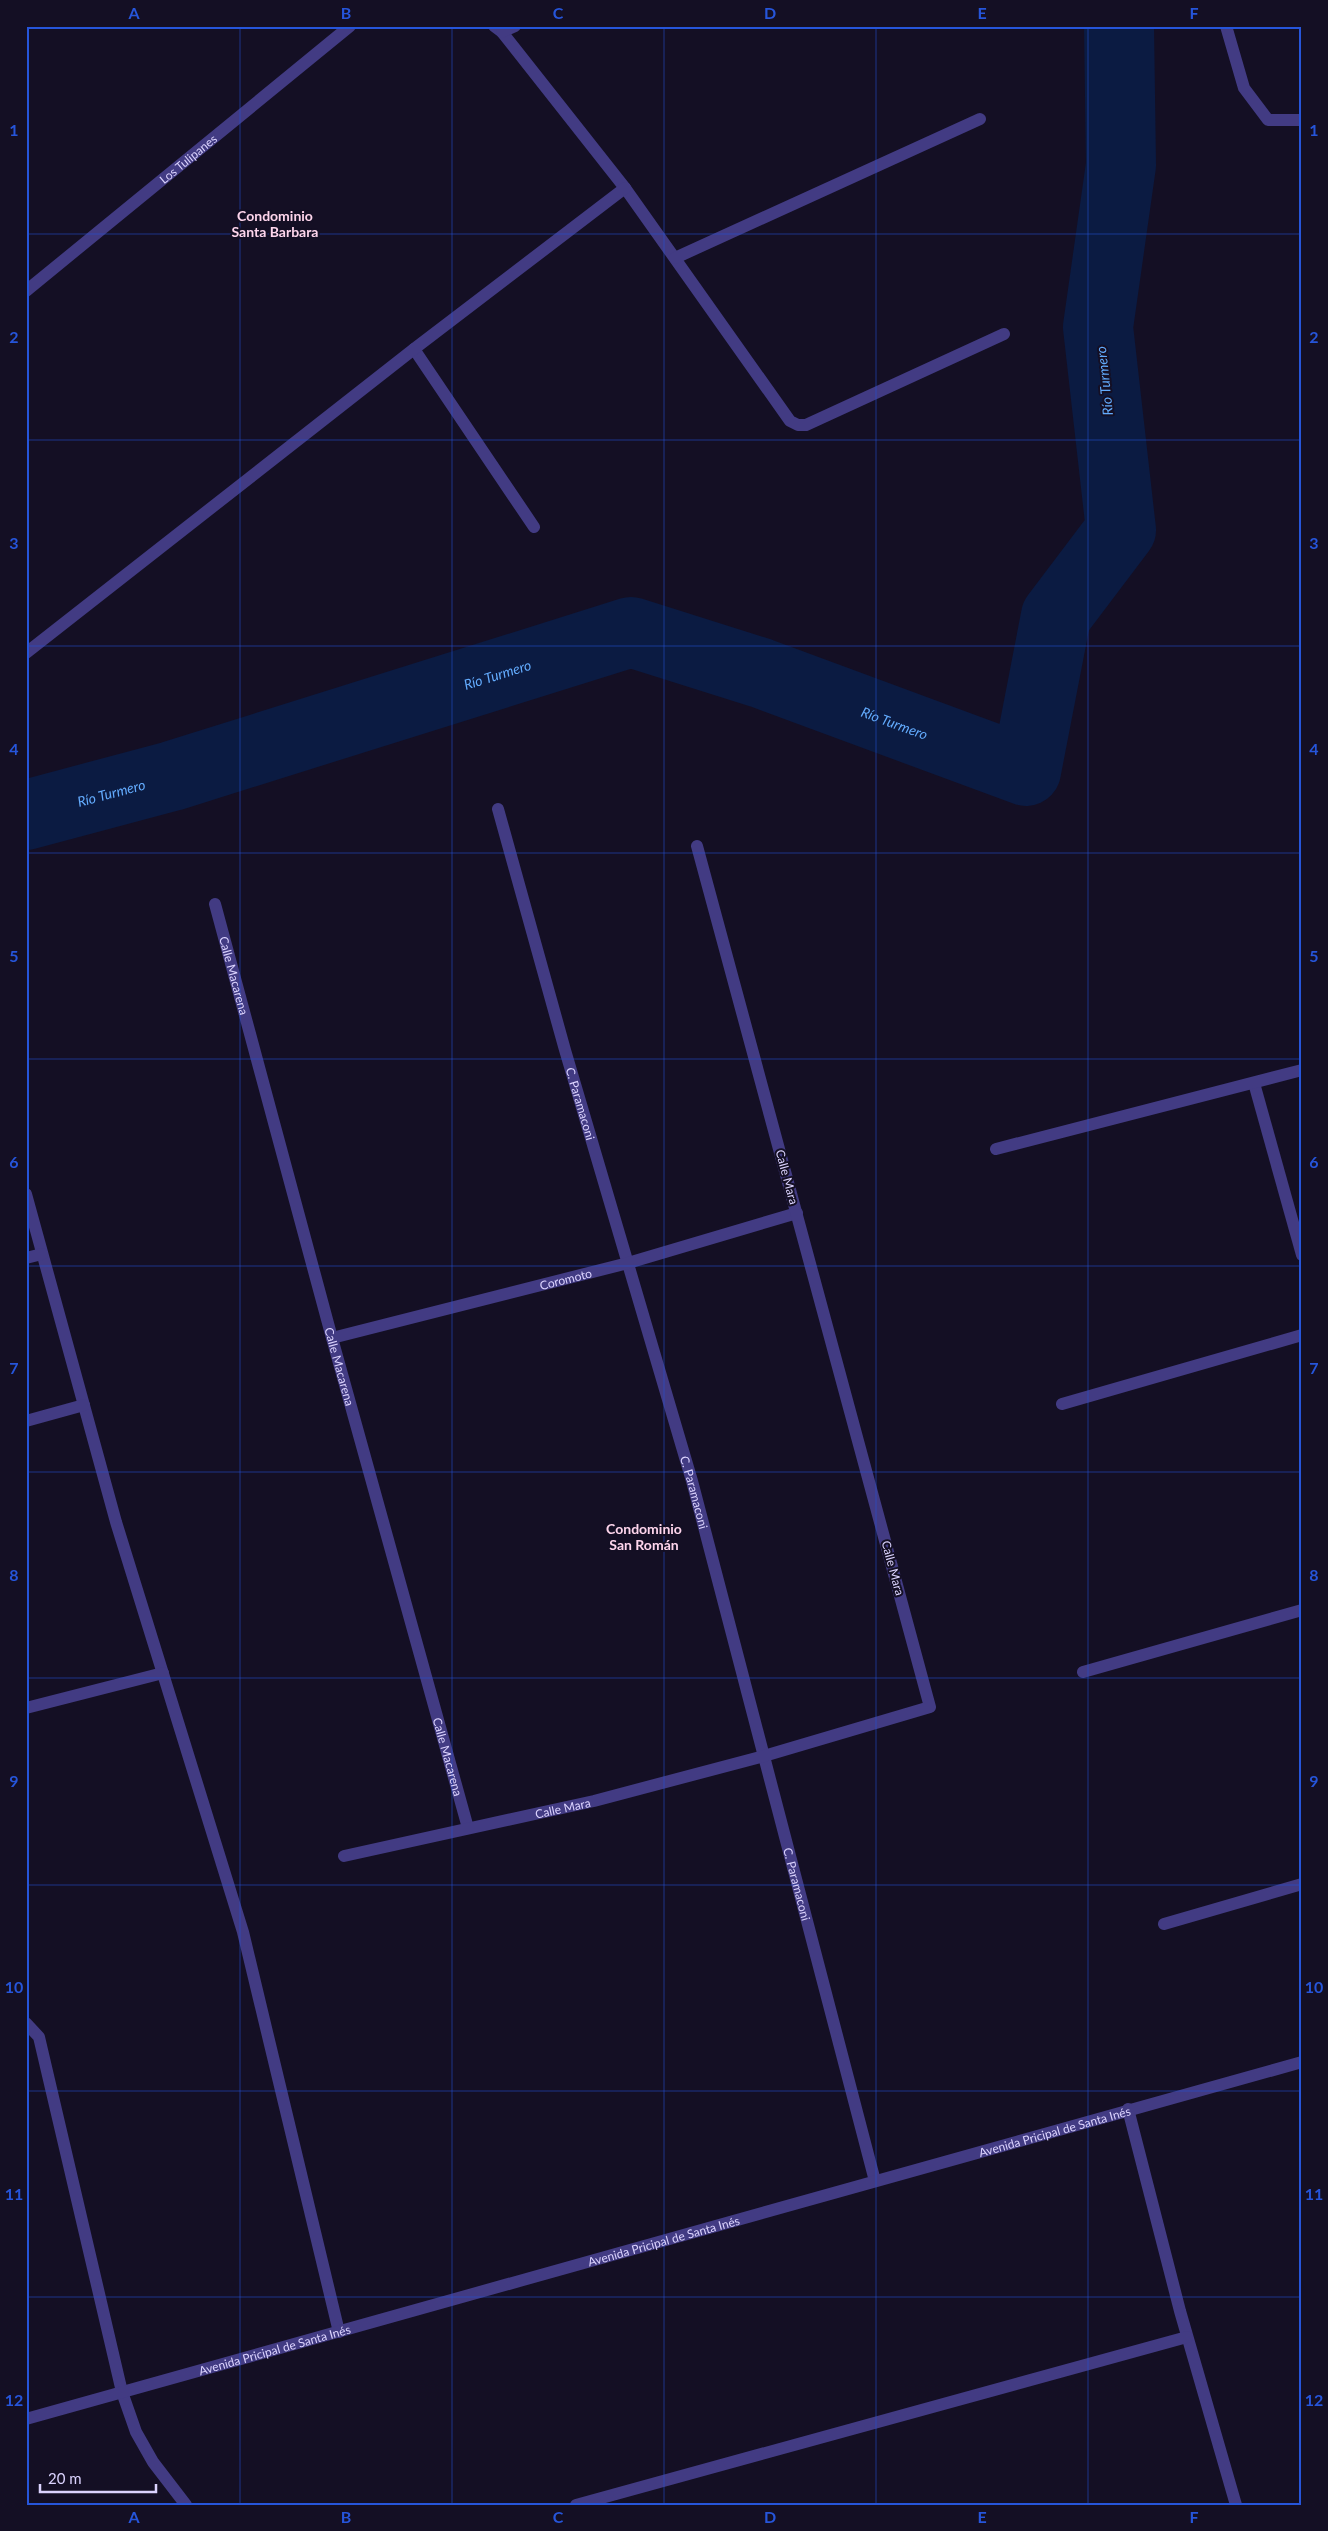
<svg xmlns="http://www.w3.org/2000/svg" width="1328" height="2531" viewBox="0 0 1328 2531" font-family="Lato,sans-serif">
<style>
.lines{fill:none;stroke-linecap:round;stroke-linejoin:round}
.river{stroke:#0b1b42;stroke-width:70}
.street{stroke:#423b83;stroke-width:12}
.grid{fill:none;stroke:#2655da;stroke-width:1;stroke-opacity:0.55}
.labels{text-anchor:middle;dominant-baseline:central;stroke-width:4;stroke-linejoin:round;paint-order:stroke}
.street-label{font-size:12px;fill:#dbd3fe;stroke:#140f24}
.neighbourhood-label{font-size:14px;font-weight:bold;fill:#fed5ec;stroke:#140f24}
.water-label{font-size:14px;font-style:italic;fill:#63abfd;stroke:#140f24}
.neatline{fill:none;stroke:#2655da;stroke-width:2}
.grid-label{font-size:16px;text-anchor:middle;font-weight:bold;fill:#2655da}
</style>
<rect width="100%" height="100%" fill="#140f24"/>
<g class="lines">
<path class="river" id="s1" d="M 26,815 L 172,776 L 631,632 L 761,673 L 1026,771 L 1056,616 L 1121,530 L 1098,327 L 1121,165 L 1119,26"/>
<g class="street">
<polyline points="494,26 502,32 625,188 790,421 798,425 806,425 1004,334"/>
<polyline points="1226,26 1244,88 1268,120 1302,120"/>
<polyline points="502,32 515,26"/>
<polyline points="675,258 980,119"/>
<path id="s2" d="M 26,291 L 350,26"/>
<polyline points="414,349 534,527"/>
<polyline points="26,653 414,349 625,188"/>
<path id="s3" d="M 498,809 L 565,1050 L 692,1481 L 875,2181"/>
<path id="s4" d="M 215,904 L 332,1338 L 468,1828"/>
<polyline points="1254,1083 1302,1255"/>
<polyline points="996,1149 1302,1070"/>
<polyline points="26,1194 116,1522 243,1932 339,2332"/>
<polyline points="26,1258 42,1254"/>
<path id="s5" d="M 332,1338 L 628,1263 L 797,1213"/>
<polyline points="1062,1404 1302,1335"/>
<polyline points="26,1421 84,1405"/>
<polyline points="1083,1672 1302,1610"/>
<polyline points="26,1708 163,1673"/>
<path id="s6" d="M 344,1856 L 594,1801 L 764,1756 L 930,1707 L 697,846"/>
<polyline points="1164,1924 1302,1884"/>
<polyline points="26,2023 39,2037 122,2392 136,2432 153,2462 186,2505"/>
<polyline points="1128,2109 1180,2311 1236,2505"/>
<path id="s7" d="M 26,2419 L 1302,2062"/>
<polyline points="576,2505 1187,2337"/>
</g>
</g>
<path class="grid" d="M 240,26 L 240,2505M 452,26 L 452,2505M 664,26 L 664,2505M 876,26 L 876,2505M 1088,26 L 1088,2505M 26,234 L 1302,234M 26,440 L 1302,440M 26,646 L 1302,646M 26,853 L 1302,853M 26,1059 L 1302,1059M 26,1266 L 1302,1266M 26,1472 L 1302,1472M 26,1678 L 1302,1678M 26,1885 L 1302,1885M 26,2091 L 1302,2091M 26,2297 L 1302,2297"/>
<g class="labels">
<g class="street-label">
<text stroke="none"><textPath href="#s2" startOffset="209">Los Tulipanes</textPath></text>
<text stroke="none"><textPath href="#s4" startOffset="74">Calle Macarena</textPath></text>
<text stroke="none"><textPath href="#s3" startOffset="306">C. Paramaconi</textPath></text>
<text transform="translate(787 1177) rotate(75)">Calle Mara</text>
<text stroke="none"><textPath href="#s5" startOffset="241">Coromoto</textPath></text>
<text stroke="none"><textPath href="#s4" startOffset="479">Calle Macarena</textPath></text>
<text stroke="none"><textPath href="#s3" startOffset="711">C. Paramaconi</textPath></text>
<text transform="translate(893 1568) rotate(75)">Calle Mara</text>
<text stroke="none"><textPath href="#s4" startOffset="884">Calle Macarena</textPath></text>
<text stroke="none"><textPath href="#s6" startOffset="224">Calle Mara</textPath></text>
<text stroke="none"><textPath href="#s3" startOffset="1116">C. Paramaconi</textPath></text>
<text stroke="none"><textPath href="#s7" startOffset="1068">Avenida Pricipal de Santa Inés</textPath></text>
<text stroke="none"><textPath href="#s7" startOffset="662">Avenida Pricipal de Santa Inés</textPath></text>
<text stroke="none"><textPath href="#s7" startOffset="258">Avenida Pricipal de Santa Inés</textPath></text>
</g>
<g class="neighbourhood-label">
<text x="275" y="215">Condominio<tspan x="275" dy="16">Santa Barbara</tspan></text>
<text x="644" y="1528">Condominio<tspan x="644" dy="16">San Román</tspan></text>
</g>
<g class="water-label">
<text transform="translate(1104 381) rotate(-96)">Río Turmero</text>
<text stroke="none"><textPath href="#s1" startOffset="492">Río Turmero</textPath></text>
<text stroke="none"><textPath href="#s1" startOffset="911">Río Turmero</textPath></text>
<text stroke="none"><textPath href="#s1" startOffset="88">Río Turmero</textPath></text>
</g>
</g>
<rect width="1328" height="2531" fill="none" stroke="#140f24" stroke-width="55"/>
<path d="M40 2484v8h116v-8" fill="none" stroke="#dbd3fe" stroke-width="2.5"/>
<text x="48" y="2484" font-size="15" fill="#dbd3fe" stroke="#140f24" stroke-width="4" paint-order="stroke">20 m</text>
<rect x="28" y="28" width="1272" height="2476" class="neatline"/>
<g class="grid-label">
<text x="134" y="19">A</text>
<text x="346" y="19">B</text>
<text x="558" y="19">C</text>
<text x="770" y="19">D</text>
<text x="982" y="19">E</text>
<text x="1194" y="19">F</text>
<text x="14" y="136">1</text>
<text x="1314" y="136">1</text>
<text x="14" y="343">2</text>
<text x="1314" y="343">2</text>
<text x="14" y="549">3</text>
<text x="1314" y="549">3</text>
<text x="14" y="755">4</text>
<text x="1314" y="755">4</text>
<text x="14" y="962">5</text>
<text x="1314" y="962">5</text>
<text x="14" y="1168">6</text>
<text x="1314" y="1168">6</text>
<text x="14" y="1374">7</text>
<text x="1314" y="1374">7</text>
<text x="14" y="1581">8</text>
<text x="1314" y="1581">8</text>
<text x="14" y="1787">9</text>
<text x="1314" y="1787">9</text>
<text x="14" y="1993">10</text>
<text x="1314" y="1993">10</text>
<text x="14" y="2200">11</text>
<text x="1314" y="2200">11</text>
<text x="14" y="2406">12</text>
<text x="1314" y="2406">12</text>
<text x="134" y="2523">A</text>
<text x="346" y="2523">B</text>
<text x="558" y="2523">C</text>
<text x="770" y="2523">D</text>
<text x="982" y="2523">E</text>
<text x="1194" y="2523">F</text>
</g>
</svg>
